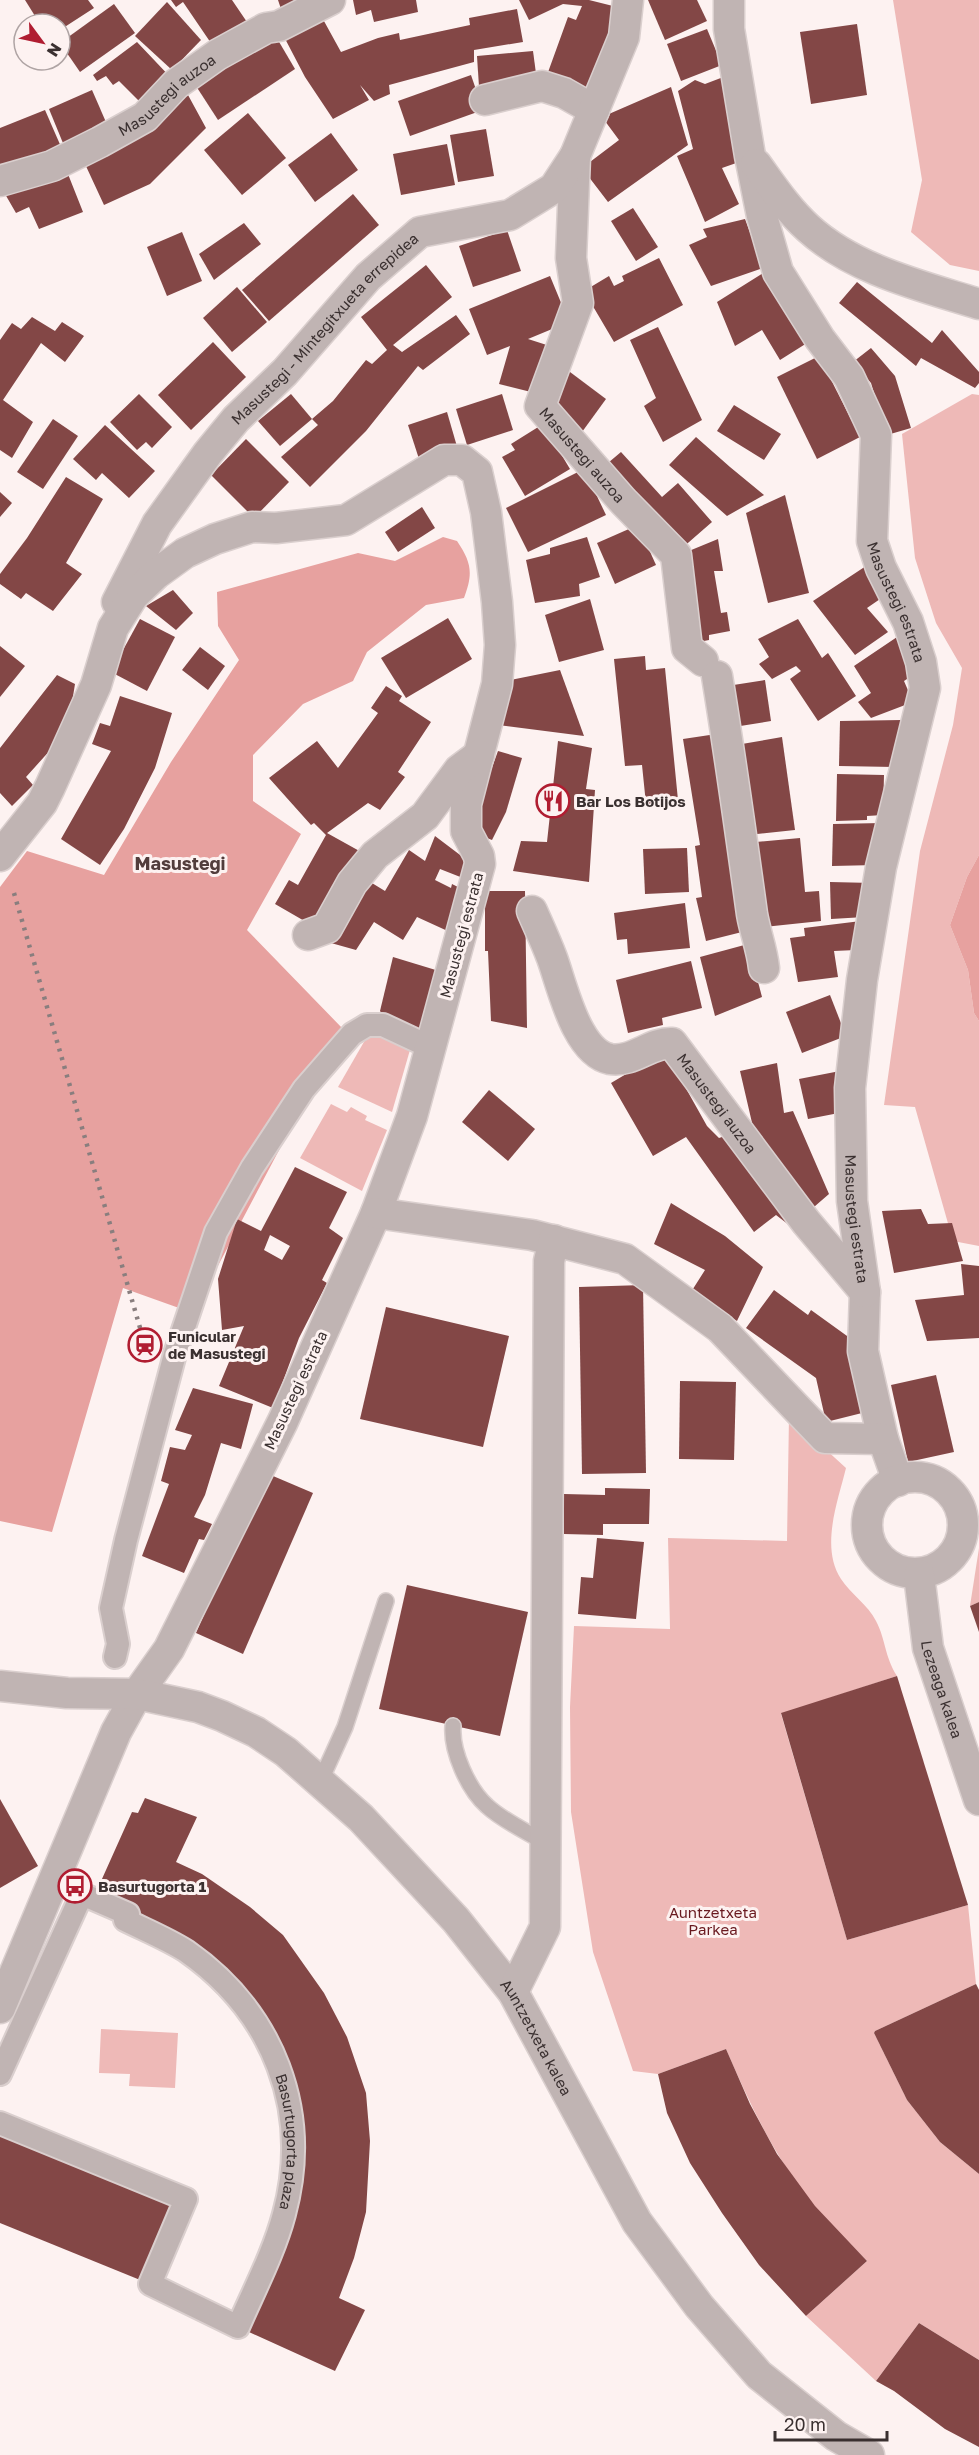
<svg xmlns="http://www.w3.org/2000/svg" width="979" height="2455" viewBox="0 0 979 2455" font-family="'Golos Text',sans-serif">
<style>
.green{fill:#eeb9b7}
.forest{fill:#e7a19f}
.building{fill:#834746;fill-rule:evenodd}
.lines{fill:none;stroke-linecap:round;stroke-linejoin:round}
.service-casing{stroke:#dacfce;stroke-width:18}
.pedestrian-casing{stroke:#dacfce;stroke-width:26}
.minor-casing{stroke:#dacfce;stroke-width:33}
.service{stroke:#c0b4b3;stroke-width:15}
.pedestrian{stroke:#c0b4b3;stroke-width:22}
.minor{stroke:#c0b4b3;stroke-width:30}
.rail{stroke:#897e7e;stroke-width:4.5;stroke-dasharray:3 6;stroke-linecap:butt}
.labels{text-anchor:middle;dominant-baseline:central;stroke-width:6;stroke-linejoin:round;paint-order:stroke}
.street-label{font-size:15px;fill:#3a3030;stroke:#fdf2f1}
.poi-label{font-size:15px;font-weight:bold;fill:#3a3030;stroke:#fdf2f1;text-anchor:start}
.park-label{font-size:15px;fill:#69191f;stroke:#fdf2f1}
.quarter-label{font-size:18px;font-weight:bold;fill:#523d3c;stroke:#fdf2f1}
</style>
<rect width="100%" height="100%" fill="#fdf2f1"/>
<g class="green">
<polygon points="893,0 979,0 979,271 950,265 911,232 922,180"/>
<polygon points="972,394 979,395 979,855 967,877 950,925 968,970 974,1013 979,1021 979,1246 953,1241 915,1107 884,1105 920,851 953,725 962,668 936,623 915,558 902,434"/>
<polygon points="372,1028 412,1043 392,1112 338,1087"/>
<polygon points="331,1104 347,1112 351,1107 367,1116 365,1120 387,1130 362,1191 300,1158"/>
<path d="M 789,1416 L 846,1468 C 838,1501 820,1547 841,1579 C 851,1594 868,1605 876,1621 C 886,1640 884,1655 897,1676 L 781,1714 L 847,1940 L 968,1905 L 976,1984 L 875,2031 L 874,2033 L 907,2100 L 940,2142 L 979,2174 L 979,2360 L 919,2323 L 876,2381 L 806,2316 L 867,2261 C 850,2243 831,2225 815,2207 C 776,2160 750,2105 726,2049 L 658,2074 L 633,2071 L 593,1952 L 571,1812 L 570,1707 L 574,1626 L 670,1629 L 668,1538 L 787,1541 Z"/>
<polygon points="979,1548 979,1602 970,1606"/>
<polygon points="101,2029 178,2033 175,2088 129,2086 130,2074 99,2073"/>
</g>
<g class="forest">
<path d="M 443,537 L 457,541 C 472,563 473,574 464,598 L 426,605 L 367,652 L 353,681 L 303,704 L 253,755 L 253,801 L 301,834 L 247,930 L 343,1029 L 193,1313 L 123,1288 L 52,1532 L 0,1521 L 0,887 L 27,851 L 104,875 L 171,762 L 239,660 L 218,626 L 217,592 L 358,553 L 395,561 Z"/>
<polygon points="979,855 979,1021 974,1013 968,970 950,925 967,877"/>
</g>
<g class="building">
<polygon points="25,0 88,0 94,8 60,30 60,24 40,24"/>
<polygon points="171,0 232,0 249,25 215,49 183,2 176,7"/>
<polygon points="278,0 323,0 283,15"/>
<polygon points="353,0 416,0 418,12 374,22 371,10 356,15"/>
<polygon points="519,0 589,0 617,7 593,103 547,75 568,17 576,20 582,6 563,4 529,20"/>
<polygon points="648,0 697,0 707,21 665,40"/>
<polygon points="167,2 201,40 172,70 135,36"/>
<polygon points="114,4 135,33 80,72 60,43"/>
<polygon points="517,9 523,42 474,50 474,62 389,85 390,94 374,101 360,85 369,100 333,119 305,77 281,31 319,12 341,52 378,38 399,33 400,40 470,25 469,18"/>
<polygon points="857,24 867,95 811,104 800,32"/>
<polygon points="707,29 722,65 681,81 667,44"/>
<polygon points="275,35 295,69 218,120 196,86"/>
<polygon points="137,42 174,81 145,107 119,81 113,85 106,76 97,81 93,75"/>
<polygon points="533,51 537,81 479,87 477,56"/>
<polygon points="471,75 483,110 410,136 398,101"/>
<polygon points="726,76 742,161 722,168 739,204 705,222 677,156 693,149 678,91 695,80 705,84"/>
<polygon points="671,87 688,145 608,202 582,168 619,140 602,117"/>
<polygon points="92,90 109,129 65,148 49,109"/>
<polygon points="188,95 206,128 150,184 104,205 85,164 125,145"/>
<polygon points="45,110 65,156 0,176 0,128"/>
<polygon points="248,113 286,158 242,195 204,150"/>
<polygon points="486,129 494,176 458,182 450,135"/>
<polygon points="331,133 358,170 315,202 288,165"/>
<polygon points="447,144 455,185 401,195 393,154"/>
<polygon points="64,164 83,212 39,229 29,207 16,213 5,194"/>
<polygon points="353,194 379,225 269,321 242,290"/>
<polygon points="633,208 658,247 636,261 611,221"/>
<polygon points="745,219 763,268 711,286 689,245 707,237 703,229"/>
<polygon points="244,223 261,244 214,280 199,254"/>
<polygon points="507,230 521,271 473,287 459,246"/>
<polygon points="182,232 202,281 167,296 147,247"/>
<polygon points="659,258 683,305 614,342 584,291 609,276 614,286 624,281 622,276"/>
<polygon points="426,265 452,297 393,345 402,352 456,315 470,334 423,370 418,366 366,431 310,487 281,457 318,425 312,419 333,401 366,360 372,364 387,350 361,317"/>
<polygon points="768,270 807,343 780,360 762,330 735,346 717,302"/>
<polygon points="550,276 569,322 528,339 553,347 539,394 499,384 510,346 487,355 469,309"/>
<polygon points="857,282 932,343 942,330 979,372 979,383 975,388 921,358 916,366 839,303"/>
<polygon points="237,287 267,322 232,352 203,318"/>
<polygon points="32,317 55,331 62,322 84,336 65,362 41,343 3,400 33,422 12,458 0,450 0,340 12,323 21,329"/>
<polygon points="658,327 702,420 663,442 644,406 656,398 630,340"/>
<polygon points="213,342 246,377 191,430 158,395"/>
<polygon points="871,348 895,376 911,428 887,435 871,383 853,362"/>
<polygon points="819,356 860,437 817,459 777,377"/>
<polygon points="566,369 606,399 582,432 541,402"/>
<polygon points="139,394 172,427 152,448 146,442 137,450 110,422"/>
<polygon points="291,394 312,419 280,446 258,421"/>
<polygon points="502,394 513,430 467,445 456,409"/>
<polygon points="734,405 781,434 764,460 717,431"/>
<polygon points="447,412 458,450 420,462 408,425"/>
<polygon points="53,419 78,436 43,489 17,472"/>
<polygon points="543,424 570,469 525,496 502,457 515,450 511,444"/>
<polygon points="105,425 155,471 129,498 102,473 96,480 73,459"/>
<polygon points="696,437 730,467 764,495 727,516 669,465"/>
<polygon points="246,439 289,482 254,518 211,475"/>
<polygon points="621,452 662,497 678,483 712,522 681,549 602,468"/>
<polygon points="584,469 606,515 528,552 506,508"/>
<polygon points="66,477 103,499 66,563 82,574 53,611 26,593 21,599 0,584 0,574 27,538"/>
<polygon points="0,492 12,503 0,517"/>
<polygon points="785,495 809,593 768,603 746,513"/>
<polygon points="422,507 435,528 398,552 385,532"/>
<polygon points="638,525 656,565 615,584 597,543"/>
<polygon points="587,537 600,577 579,584 580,596 535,603 526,560 550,554 550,548"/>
<polygon points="718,539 723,571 714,571 721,613 727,612 730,631 709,635 709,640 694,643 684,553"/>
<polygon points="866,566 883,597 867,608 888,632 855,655 813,601"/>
<polygon points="173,590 193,613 176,630 146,606"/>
<polygon points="590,599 604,650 559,662 545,615"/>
<polygon points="448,618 472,659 406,698 381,658"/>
<polygon points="140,619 175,637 147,691 111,672"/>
<polygon points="798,619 822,658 828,653 856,696 818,721 790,679 801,671 796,666 772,679 759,664 769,657 758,639"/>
<polygon points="900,635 916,673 904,681 913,702 871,718 858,702 871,693 854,666"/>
<polygon points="0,646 25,666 0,697"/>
<polygon points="200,647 225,666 208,690 182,670"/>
<polygon points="645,656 646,670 665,668 678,800 646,804 642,765 625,766 614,659"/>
<polygon points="560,670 584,736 498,725 505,681"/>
<polygon points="57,675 75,684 69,721 53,747 26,777 33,785 12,806 0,793 0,748"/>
<polygon points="765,680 771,721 734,727 727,686"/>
<polygon points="386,686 402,696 399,701 431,722 398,772 405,777 380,810 368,803 327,833 363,853 320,930 275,904 289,880 298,885 326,835 314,823 311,825 269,778 317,741 338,768 378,713 371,708"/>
<polygon points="120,696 172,713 155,768 124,829 100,865 61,839 111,751 92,744 100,723 110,726"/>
<polygon points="902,720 894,767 839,766 840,721"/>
<polygon points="723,733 750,930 706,941 696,898 702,897 695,846 700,845 683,739"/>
<polygon points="782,737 795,830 748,835 736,745"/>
<polygon points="558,741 592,748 586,789 595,790 589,882 513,871 521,841 547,842"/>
<polygon points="498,751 522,758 506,812 492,840 474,833 480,801"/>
<polygon points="837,774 884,775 883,815 867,816 867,820 836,821"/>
<polygon points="882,823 876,865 832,866 833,824"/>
<polygon points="435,836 472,864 468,880 440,869 435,880 451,888 452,884 466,891 452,933 417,917 403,940 374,922 356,950 331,943 367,880 385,891 409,850 425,861"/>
<polygon points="800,838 805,892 819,891 821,921 764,927 756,842"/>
<polygon points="687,848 689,892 645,894 643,849"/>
<polygon points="830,882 873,883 865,917 831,919"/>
<polygon points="485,891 525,891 527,1028 491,1021 488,951 485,951"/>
<polygon points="685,903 690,948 628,954 627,939 617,940 614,913"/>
<polygon points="861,921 856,950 834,951 838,977 798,982 790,938 805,936 804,928"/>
<polygon points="748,944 762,997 715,1016 700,957"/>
<polygon points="393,957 439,971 419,1036 391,1026 380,1011"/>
<polygon points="691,961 702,1008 662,1018 663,1025 628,1033 616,980"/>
<polygon points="830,995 846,1036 802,1053 786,1012"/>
<polygon points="665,1051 707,1126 719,1138 725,1136 796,1218 789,1225 776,1215 754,1232 686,1137 653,1156 611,1083"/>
<polygon points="777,1063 784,1113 793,1111 829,1194 807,1213 753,1127 740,1071"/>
<polygon points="840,1071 844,1112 808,1119 799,1079"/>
<polygon points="489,1090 535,1129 508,1161 462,1122"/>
<path d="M 295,1167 L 347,1192 L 329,1228 L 343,1238 L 322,1280 L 327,1283 L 299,1338 L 273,1408 L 219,1386 L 244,1326 L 222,1330 L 218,1279 L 237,1219 L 261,1231 ZM 270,1235 L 290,1246 L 282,1260 L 264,1250 Z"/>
<polygon points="671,1203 725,1236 763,1267 737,1321 691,1292 705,1270 654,1244"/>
<polygon points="921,1209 928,1224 952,1223 963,1261 894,1273 882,1211"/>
<polygon points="961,1264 979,1266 979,1338 927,1341 915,1300 964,1295"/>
<polygon points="643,1285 646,1473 582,1474 579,1287"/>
<polygon points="774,1290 808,1315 811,1310 854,1341 870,1411 826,1422 816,1378 746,1328"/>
<polygon points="386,1307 509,1336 483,1447 360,1419"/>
<polygon points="936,1375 954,1452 908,1462 891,1385"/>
<polygon points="680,1381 736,1382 734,1460 679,1459"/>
<polygon points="193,1388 253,1404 241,1449 221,1443 205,1495 194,1517 212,1524 204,1540 199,1539 184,1573 142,1556 169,1484 161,1481 170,1447 185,1450 192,1435 175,1430"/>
<polygon points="266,1473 313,1493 243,1654 196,1633"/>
<polygon points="605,1488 650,1489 649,1524 603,1524 603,1535 564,1534 564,1494 605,1495"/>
<polygon points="597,1538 644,1542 636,1619 578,1614 581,1577 593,1578"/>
<polygon points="407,1585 528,1612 500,1736 379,1709"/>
<polygon points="979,1602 979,1632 970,1606"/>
<polygon points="897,1676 968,1905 847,1940 781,1713"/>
<polygon points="145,1798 197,1817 176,1862 202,1874 250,1907 283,1935 324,1993 347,2037 366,2093 370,2141 366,2212 354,2258 339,2298 365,2310 335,2371 238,2327 284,2214 292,2117 233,1991 93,1899 132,1812 138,1813"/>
<polygon points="0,1799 38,1866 0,1888"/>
<polygon points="976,1984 979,1990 979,2174 940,2142 907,2100 874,2033 875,2031"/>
<polygon points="726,2049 750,2104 777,2154 815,2206 867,2261 806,2316 759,2265 722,2213 690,2163 667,2113 658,2074"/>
<polygon points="0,2123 186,2199 150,2284 0,2223"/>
<polygon points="919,2323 979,2360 979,2447 945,2429 894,2391 876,2381"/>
</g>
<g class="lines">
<g class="service-casing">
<g id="service">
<path d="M 453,1726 C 451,1751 468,1789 487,1806 C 503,1821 528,1832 547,1844"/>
<polyline points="320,1782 345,1727 386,1601"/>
</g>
</g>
<g class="pedestrian-casing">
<g id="pedestrian">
<polyline points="115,1657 118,1644 111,1608 126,1540 175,1354 216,1232 252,1168 304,1089 352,1034 367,1025 383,1025 430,1047"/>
<path id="s1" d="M 0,2074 L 82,1894 L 128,1914 L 125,1920 C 145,1930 167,1939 186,1951 C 273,2012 312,2110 284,2214 C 274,2252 254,2290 238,2327 L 150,2284 L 186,2199 L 0,2123"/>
</g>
</g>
<g class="minor-casing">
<g id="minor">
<path id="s2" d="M 729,0 L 729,29 L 750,156 L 762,216 L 778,272 L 820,339 L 849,377 L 876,435 L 872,541 L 881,568 L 908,622 L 921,662 L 925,688 L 881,867 L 862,980 L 850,1088 L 852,1201 L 865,1292 L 863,1351 L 883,1439 L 898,1481"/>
<polyline points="485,100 542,86 564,93 594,110"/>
<path id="s3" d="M 575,156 L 571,258 L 578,303 L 540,406 L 623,501 L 676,555 L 687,648 L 703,661"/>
<path d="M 756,164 C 772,186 787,209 808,228 C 854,270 922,286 979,304"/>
<path id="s4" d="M 0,181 L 52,166 L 100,142 L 145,117 L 176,84 L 217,55 L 266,28 L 279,26 L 330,0"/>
<path id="s5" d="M 117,602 L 157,524 L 208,453 L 236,419 L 285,372 L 368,277 L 420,232 L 510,215 L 554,188 L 575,156 L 624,37 L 628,0"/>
<path d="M 717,676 C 730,755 741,834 752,914 C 755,932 762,949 764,968"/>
<polyline points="0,856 42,803 50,787 96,685 113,628 133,596 156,574 185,553 215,539 252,527 276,528 346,520 444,460 462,460 477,472 486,512 497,602 500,645 497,684 466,804 466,831 479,856 480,864 412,1116 376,1213 283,1421 169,1649 137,1694 116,1732 0,2008"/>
<path id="s6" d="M 532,911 C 539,927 546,942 552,958 C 562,985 576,1052 610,1059 C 632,1063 651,1042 672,1043 L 806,1222 L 865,1292"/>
<polyline points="308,935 327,928 352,883 375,855 425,816 459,770 479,755"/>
<polyline points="376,1213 532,1235 625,1259 720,1328 825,1438 883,1439"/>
<circle cx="915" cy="1525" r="48"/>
<path id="s7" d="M 919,1575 L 928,1648 L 979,1800"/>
<path id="s8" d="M 0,1686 L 67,1693 L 137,1694 L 198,1707 L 222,1716 L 256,1732 L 286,1752 L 361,1818 L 456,1920 L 513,1992 L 637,2222 L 699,2306 L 759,2375 L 836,2436 L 869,2455"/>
<polyline points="513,1992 545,1927 549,1261 554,1240"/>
</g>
</g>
<use href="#service" class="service"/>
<use href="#pedestrian" class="pedestrian"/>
<use href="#minor" class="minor"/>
<polyline class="rail" points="14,893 145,1345"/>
</g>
<defs>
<g id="restaurant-ring" transform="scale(1.725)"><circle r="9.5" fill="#fdf2f1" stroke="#b01d31" stroke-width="1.5"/><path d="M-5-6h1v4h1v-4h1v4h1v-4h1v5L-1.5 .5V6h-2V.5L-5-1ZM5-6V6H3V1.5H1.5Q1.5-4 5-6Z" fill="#b01d31"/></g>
<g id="station-ring" transform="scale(1.725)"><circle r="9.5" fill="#fdf2f1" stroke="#b01d31" stroke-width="1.5"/><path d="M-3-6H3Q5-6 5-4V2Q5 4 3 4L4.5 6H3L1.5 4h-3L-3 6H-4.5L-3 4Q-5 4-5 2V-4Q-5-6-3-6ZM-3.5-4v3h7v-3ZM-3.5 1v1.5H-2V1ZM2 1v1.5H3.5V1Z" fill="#b01d31"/></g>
<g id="bus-ring" transform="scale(1.725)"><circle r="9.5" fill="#fdf2f1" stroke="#b01d31" stroke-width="1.5"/><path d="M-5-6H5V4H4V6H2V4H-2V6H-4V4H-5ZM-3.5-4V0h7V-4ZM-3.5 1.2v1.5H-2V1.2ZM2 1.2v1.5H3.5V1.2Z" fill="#b01d31"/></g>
</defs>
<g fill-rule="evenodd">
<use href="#restaurant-ring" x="553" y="801"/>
<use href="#station-ring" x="145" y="1345"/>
<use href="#bus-ring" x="75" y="1886"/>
</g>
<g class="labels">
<g class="street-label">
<text stroke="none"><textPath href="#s4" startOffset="190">Masustegi auzoa</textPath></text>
<text stroke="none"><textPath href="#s5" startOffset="346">Masustegi - Mintegitxueta errepidea</textPath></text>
<text stroke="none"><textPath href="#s3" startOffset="322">Masustegi auzoa</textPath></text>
<text stroke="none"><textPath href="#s2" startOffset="640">Masustegi estrata</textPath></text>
<text transform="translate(461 935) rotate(-75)">Masustegi estrata</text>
<text stroke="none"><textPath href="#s6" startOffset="312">Masustegi auzoa</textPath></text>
<text stroke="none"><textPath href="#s2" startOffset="1270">Masustegi estrata</textPath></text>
<text transform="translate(295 1390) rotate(-65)">Masustegi estrata</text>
<text stroke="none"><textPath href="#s7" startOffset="117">Lezeaga kalea</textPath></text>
<text stroke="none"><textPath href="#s8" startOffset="681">Auntzetxeta kalea</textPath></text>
<text stroke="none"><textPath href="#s1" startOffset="550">Basurtugorta plaza</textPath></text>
</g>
<g class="poi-label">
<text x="576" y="801">Bar Los Botijos</text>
<text x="168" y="1336">Funicular<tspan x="168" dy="17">de Masustegi</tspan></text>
<text x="98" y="1886">Basurtugorta 1</text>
</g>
<g class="park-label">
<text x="713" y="1912">Auntzetxeta<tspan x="713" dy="17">Parkea</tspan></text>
</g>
<g class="quarter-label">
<text x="180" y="863">Masustegi</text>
</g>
</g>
<g transform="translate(42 42) rotate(123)"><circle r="28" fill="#fdf2f1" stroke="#afa4a4" stroke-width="1.5"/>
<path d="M0-4.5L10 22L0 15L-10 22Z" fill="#b01d31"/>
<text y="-9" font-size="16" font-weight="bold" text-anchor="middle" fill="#3a3030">N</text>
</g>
<path d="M775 2431v9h112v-9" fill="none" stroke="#3a3030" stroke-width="3"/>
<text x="784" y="2431" font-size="18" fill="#3a3030" stroke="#fdf2f1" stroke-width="4.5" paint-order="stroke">20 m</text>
</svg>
